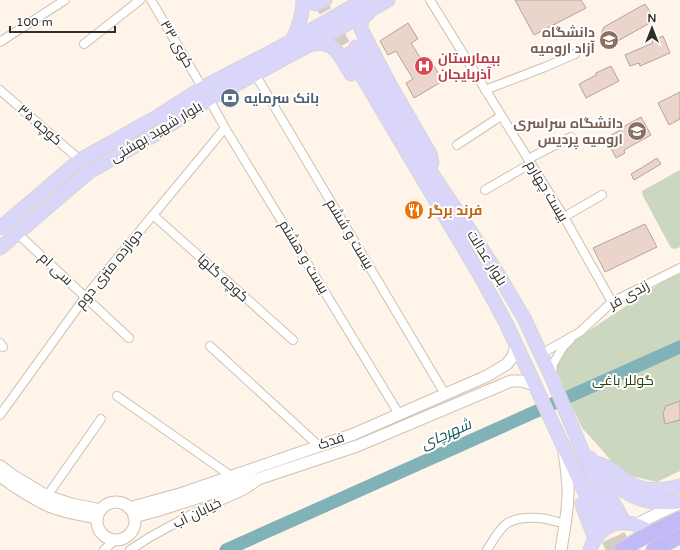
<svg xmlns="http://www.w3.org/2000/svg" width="680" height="550" viewBox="0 0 680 550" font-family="'Varela Round',Cairo,sans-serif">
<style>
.green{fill:#ccd7c0}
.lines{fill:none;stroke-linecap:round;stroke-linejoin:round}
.river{stroke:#81b2b8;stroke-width:13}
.building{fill:#ebd4cb;stroke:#b7a299}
.primary-tunnel{stroke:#d5ccc3;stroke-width:13;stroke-dasharray:13 6;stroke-linecap:butt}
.street-casing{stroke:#d0c0b1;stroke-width:10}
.secondary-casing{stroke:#d0c0b1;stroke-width:13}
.primary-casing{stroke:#d6d5d4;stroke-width:15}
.street{stroke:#fff;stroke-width:8}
.secondary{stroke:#fff;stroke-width:11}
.primary{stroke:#dad6fa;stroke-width:13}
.highway-bridge-casing{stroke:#d6d5d4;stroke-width:17;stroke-linecap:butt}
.highway-bridge{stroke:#c2baf7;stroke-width:15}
.labels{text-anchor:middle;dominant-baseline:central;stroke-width:4;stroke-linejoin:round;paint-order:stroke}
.education-label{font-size:14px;font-weight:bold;fill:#785e54;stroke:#fff;text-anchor:end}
.street-label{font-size:14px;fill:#332d27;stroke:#fff}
.health-label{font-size:14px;font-weight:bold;fill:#be3a42;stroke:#fff;text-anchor:start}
.service-label{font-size:14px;font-weight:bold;fill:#4e5e75;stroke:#fff;text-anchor:start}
.food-label{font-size:14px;font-weight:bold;fill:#c56008;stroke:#fff;text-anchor:start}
.park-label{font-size:14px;fill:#2f430b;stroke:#fff}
.water-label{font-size:15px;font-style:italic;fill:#10575e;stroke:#fff}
</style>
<rect width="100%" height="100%" fill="#fef4ea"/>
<g class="green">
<polygon points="680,170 680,247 675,249 671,248 643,196 642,191"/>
<polygon points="680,274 680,471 657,482 631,476 619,470 595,442 582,428 555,369 557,362 572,342 671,276"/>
</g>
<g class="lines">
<polyline class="river" points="226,550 680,347"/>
</g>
<g class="building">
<polygon points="515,0 581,0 586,8 534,35"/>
<polygon points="645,4 655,20 609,46 602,32 604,27"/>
<polygon points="408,23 418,39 411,43 428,70 434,66 443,81 414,98 406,83 413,79 396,51 388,55 380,41"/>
<polygon points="663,36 670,53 640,66 639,63 630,66 625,55 653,43 652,41"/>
<polygon points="611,66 619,81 586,98 579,84 596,75 596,73"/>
<polygon points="680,92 680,119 669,125 658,103"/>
<polygon points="641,117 651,135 624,150 625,153 616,158 606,138 624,128 623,127"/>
<polygon points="657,158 661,164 634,180 631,174 643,167"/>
<polygon points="645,224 657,247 605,272 593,248"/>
<polygon points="680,401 680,420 665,424 663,413 666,406"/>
</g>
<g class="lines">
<g class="primary-tunnel">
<polyline points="319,0 349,54"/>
<polyline points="610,518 626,550"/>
<polyline points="599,523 613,550"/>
</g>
<g class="street-casing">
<g id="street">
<polyline points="151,0 209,99 225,128 399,414"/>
<polyline points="430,0 564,217 612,302"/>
<polyline points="0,42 65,0"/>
<polyline points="84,44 140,0"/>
<polyline points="255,74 445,394"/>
<polyline points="0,90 80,160"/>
<polyline points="485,90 545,67 575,54"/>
<polyline points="457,145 501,116"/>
<polyline points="528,159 571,137"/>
<polyline points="485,190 530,164"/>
<polyline points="153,215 293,340"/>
<polyline points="564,217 602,195"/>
<polyline points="17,233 129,338"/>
<polyline points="0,343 3,347"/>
<polyline points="210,346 319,446"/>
<polyline points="541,354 580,332 612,302 680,268"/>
<polyline points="552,375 553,364 563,347 570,340"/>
<polyline points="117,396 231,476"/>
<polyline points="0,415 86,296 225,128"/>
<polyline points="47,496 101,419"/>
<polyline points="104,550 115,540"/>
<polyline points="130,550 150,537 196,512 245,490 258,481"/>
<path d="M 487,550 C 492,542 498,531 505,525 C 513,518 528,517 538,518 C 547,518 557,522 565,524"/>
</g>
</g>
<g class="secondary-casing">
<g id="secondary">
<polyline points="0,466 12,475 47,496 71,504 101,510"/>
<path d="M 0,476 C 16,488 33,499 51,507 C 66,513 82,515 97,518"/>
<circle cx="116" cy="521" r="19"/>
<polyline points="129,508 183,493 354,434 487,376 507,364 513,356 516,345"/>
<polyline points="134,517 156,511 264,477 357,446 511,381 521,381 535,385"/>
<polyline points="637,524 657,514 679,504"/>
<path d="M 561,550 C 564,529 569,508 568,487 C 567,475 566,464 564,452"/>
</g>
</g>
<g class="primary-casing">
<g id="primary">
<polyline points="307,0 316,4 325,0"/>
<path d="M 369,12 C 364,17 360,21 361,29 L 389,83 L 430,154 L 432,163"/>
<path d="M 292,41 C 299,27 303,15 303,0"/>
<path d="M 312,44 C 336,40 340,57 351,74"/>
<polyline points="356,47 436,180 467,226 498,274 524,318 552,378 610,518"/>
<polyline points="349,54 482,279 506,323 599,523"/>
<polyline points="0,228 80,160 155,118 202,88 292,41 364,0"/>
<polyline points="0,248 89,172 158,133 209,99 326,36 388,0"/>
<path d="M 590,458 C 606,479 625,497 652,502 C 661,503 671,503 680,502"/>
<path d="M 599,464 C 603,465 607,467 611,469 C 617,473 622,478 628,482 C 644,492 662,491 680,486"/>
<polyline points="608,494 625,523"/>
<polyline points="582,504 595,539"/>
<path d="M 590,550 C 600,518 636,514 656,539"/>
</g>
</g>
<use href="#street" class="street"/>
<use href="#secondary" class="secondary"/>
<use href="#primary" class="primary"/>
<g class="highway-bridge-casing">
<g id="highway-bridge">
<polyline points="622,550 638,540 680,519"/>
<polyline points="653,550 680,536"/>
</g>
</g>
<use href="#highway-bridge" class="highway-bridge"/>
</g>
<defs>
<g id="university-disc" transform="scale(1)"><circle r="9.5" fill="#8d6e63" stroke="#fff"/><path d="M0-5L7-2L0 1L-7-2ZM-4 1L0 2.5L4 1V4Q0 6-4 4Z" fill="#fff"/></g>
<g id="hospital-disc" transform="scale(1)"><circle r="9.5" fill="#e0444e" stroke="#fff"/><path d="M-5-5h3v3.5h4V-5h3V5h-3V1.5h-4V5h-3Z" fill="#fff"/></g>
<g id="bank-disc" transform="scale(1)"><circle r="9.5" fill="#5c6f8a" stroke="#fff"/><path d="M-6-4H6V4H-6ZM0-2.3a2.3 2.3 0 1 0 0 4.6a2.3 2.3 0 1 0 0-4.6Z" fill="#fff"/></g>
<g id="restaurant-disc" transform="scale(1)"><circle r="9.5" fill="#e8710a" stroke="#fff"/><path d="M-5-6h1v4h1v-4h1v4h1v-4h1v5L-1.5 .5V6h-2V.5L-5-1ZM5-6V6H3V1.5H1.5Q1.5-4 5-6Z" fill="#fff"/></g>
</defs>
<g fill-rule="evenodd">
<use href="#university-disc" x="609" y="40"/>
<use href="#hospital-disc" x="424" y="66"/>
<use href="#bank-disc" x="230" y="98"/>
<use href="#university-disc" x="637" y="131"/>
<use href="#restaurant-disc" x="414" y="210"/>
</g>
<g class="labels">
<g class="education-label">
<text x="595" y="32">دانشگاه<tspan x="595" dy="16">آزاد ارومیه</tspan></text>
<text x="623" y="123">دانشگاه سراسری<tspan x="623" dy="16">ارومیه پردیس</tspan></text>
</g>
<g class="street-label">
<text transform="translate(177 44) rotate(60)">کوی ۳۳</text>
<text transform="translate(40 125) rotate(41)">کوچه ۳۵</text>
<text transform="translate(156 132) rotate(-31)">بلوار شهید بهشتی</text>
<text transform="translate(547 191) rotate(59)">بیست چهارم</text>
<text transform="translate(350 234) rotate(59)">بیست و ششم</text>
<text transform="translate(304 257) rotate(59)">بیست و هشتم</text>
<text transform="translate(487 258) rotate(58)">بلوار عدالت</text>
<text transform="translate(56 269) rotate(43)">سی ام</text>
<text transform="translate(109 269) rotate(-51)">دوازده متری دوم</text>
<text transform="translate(223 278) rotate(42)">کوچه گلها</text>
<text transform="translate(629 295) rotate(-29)">زندی فر</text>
<text transform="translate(331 441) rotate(-19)">فدک</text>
<text transform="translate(197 513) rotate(-26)">خیابان آب</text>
</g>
<g class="health-label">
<text x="438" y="58">بیمارستان<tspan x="438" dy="16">آذربایجان</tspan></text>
</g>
<g class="service-label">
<text x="244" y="98">بانک سرمایه</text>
</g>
<g class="food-label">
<text x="428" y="210">فرند برگر</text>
</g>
<g class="park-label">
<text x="623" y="380">گوللر باغی</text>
</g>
<g class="water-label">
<text transform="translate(446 434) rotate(-24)">شهرچای</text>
</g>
</g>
<g transform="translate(652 28)" stroke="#ffffff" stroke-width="3" paint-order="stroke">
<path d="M0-3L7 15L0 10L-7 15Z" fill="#332d27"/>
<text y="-6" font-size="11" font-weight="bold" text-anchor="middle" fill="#332d27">N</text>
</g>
<path d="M10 26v6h105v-6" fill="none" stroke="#332d27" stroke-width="2"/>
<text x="16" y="26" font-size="12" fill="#332d27" stroke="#ffffff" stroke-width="3" paint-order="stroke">100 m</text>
</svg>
